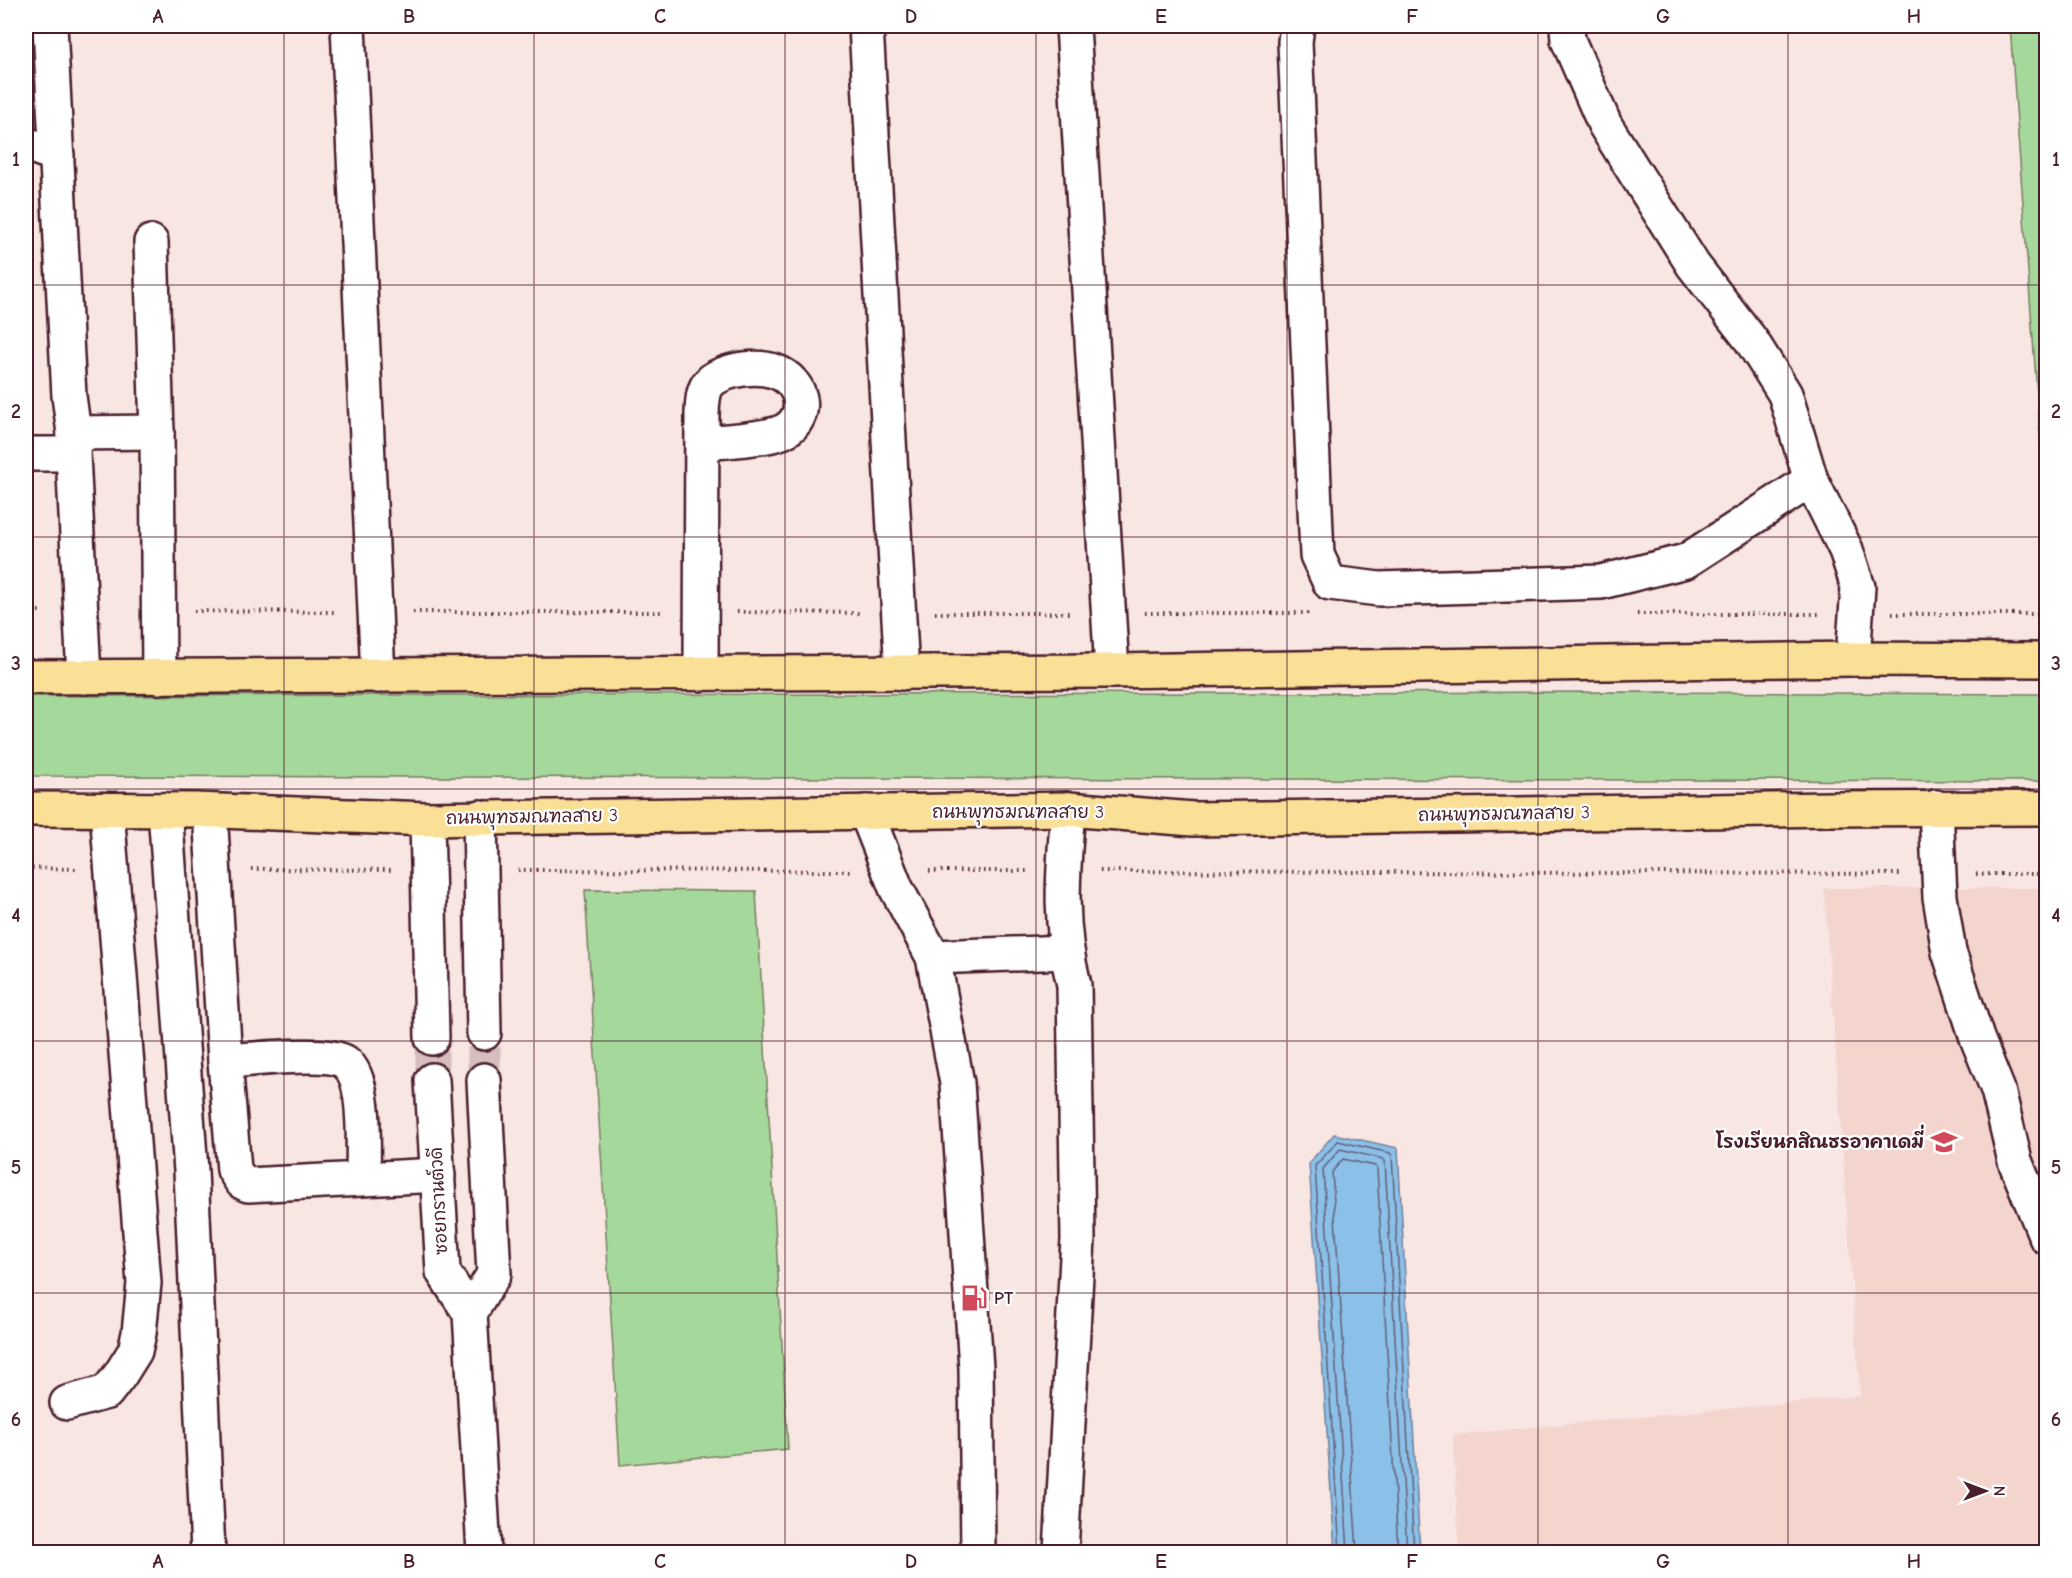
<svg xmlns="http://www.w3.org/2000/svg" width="2072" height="1578" viewBox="0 0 2072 1578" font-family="'Comic Neue','Playpen Sans Thai',sans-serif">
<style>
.built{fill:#f3d5ce}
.green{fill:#a5d99b;stroke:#787c63;stroke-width:1.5}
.water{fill:#8bc0e8;stroke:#71809c;stroke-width:1.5}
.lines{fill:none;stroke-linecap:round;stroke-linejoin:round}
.shore{stroke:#645f77;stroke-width:1.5}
.minor-tunnel{stroke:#d5bebd;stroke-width:33;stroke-dasharray:33 16;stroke-linecap:butt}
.minor-casing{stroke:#4a1f2b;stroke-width:38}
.major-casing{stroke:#4a1f2b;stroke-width:38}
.path{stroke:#4a1f2b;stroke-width:4;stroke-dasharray:1.5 4.5;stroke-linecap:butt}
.minor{stroke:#fff;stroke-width:33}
.major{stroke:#fadf96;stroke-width:33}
.grid{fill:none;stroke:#4a1f2b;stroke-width:1.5;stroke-opacity:0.55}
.labels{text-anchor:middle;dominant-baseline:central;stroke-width:4.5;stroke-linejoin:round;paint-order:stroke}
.street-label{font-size:18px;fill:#4a1f2b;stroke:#fff}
.poi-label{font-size:18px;font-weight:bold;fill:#4a1f2b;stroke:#fff;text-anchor:end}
.neatline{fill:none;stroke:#4a1f2b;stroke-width:2}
.grid-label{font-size:20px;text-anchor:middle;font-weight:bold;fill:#4a1f2b}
</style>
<rect width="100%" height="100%" fill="#f8e6e2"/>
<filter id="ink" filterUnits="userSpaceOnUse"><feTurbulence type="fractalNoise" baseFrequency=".0167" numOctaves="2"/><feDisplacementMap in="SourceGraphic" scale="12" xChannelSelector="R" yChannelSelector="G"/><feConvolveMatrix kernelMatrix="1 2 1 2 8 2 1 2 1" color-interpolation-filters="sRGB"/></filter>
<g filter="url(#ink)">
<polygon class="built" points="1824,888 2046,888 2046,1552 1459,1552 1453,1435 1860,1396"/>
<g class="green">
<polygon points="2010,26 2046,26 2046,517"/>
<polygon points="1641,692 2046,694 2046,781 26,776 26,696"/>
<polygon points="585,890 756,891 788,1449 620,1465"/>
</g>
<polygon class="water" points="1334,1134 1398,1148 1420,1552 1335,1552 1309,1163"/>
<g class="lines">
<g class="shore">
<polyline points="1340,1552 1315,1166 1338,1141 1390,1153 1392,1155 1414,1552"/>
<polyline points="1348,1552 1323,1169 1340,1149 1383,1159 1385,1161 1407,1552"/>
<polyline points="1357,1552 1332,1172 1343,1159 1375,1166 1377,1168 1398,1552"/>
</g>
<g class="minor-tunnel">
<polyline points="432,1038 432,1080"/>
<polyline points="484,1080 484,1033"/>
</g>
<g class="minor-casing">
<g id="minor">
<polyline points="50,26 69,396 74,433 73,454 84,677"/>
<polyline points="348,26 378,676"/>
<polyline points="866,26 902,673"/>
<polyline points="1073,26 1112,671"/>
<polyline points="1297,26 1295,42 1317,555 1330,583 1379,589 1601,582 1686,561 1811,480"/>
<polyline points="1567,26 1568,40 1605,125 1693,265 1751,340 1785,394 1811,480 1846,550 1858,587 1853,659"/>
<polyline points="26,144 57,155"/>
<polyline points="151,242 157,432 159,677"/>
<polyline points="74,433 157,432"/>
<polyline points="26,454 73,454"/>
<path d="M 701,674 L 702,414 C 703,387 705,379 733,371 C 746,368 761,367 774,371 C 806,381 812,424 776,434 C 752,440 726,441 702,443"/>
<polyline points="1936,807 1940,897 1949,952 1977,1038 1998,1090 2015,1161 2046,1237"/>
<polyline points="165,810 191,1171 208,1552"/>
<polyline points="210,811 225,1061"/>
<polyline points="866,812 896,888 933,957 957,1083 976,1368 978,1552"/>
<polyline points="480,817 484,1033"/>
<polyline points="427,819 432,1038"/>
<polyline points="933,957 1066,952"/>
<polyline points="432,1080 443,1272 470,1313 484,1552"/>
<path d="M 363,1179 C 363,1152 368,1078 345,1062 C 328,1050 249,1060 225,1061 L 234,1170 L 242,1182 L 248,1185 L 438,1175"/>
<polyline points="470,1313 494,1274 484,1080"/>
<polyline points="67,1403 107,1392 120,1375 135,1351 139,1333 144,1283 107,810"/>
<path d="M 1061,1552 L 1078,1239 L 1074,985 C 1058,922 1063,873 1068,809"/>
</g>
</g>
<g class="major-casing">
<g id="major">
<polyline points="26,677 1112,671 1853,659 2046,660"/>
<polyline points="26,809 195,810 427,819 1068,809 1193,819 1829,809 2046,808"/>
</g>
</g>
<g class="path">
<polyline points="26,611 43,611"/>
<polyline points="194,611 337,612"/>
<polyline points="413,612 664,612"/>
<polyline points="737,612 862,613"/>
<polyline points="935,613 1072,613"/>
<polyline points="1145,613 1309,613"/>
<polyline points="1637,614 1819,614"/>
<polyline points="1892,614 2046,614"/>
<polyline points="26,868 76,869"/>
<polyline points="251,869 391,870"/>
<polyline points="518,870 850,871"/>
<polyline points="929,871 1027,871"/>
<polyline points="1100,871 1903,874"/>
<polyline points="1976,874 2046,874"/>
</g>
<use href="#minor" class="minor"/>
<use href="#major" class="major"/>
</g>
</g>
<path class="grid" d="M 284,26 L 284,1552M 534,26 L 534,1552M 785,26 L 785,1552M 1036,26 L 1036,1552M 1287,26 L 1287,1552M 1538,26 L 1538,1552M 1788,26 L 1788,1552M 26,285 L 2046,285M 26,537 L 2046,537M 26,789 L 2046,789M 26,1041 L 2046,1041M 26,1293 L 2046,1293"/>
<defs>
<g id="school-bare" transform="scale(2.07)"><path d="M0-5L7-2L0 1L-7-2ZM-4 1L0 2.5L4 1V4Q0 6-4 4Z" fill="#d1495b" stroke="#fff" stroke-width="2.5" paint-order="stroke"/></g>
<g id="fuel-bare" transform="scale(2.07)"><path d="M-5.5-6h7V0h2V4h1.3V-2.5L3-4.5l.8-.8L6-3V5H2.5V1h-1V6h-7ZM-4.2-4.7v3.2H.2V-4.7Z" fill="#d1495b" stroke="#fff" stroke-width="2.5" paint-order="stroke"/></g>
</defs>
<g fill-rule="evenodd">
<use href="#school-bare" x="1944" y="1142"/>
<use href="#fuel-bare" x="974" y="1298"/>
</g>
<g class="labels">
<g class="street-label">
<text x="1018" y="812">ถนนพุทธมณฑลสาย 3</text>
<text transform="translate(1504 814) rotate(-1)">ถนนพุทธมณฑลสาย 3</text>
<text transform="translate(532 817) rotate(-1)">ถนนพุทธมณฑลสาย 3</text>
<text transform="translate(439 1201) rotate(-93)">ซอยกรานต์วดี</text>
</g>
<g class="poi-label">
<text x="1924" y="1142">โรงเรียนกสิณธรอาคาเดมี่</text>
<text x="994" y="1298" text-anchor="start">PT</text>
</g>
</g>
<rect width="2072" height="1578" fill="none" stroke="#fff" stroke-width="66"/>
<g transform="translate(1985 1491) rotate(90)" stroke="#ffffff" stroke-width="4.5" paint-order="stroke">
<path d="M0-4.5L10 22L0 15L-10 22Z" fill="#4a1f2b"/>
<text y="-9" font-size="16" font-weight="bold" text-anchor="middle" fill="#4a1f2b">N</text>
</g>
<rect x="33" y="33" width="2006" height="1512" class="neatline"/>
<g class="grid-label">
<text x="158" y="23">A</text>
<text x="409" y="23">B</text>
<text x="660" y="23">C</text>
<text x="911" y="23">D</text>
<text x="1161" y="23">E</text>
<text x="1412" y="23">F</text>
<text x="1663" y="23">G</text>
<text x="1914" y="23">H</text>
<text x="16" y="166">1</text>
<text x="2056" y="166">1</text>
<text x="16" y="418">2</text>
<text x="2056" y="418">2</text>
<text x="16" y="670">3</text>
<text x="2056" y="670">3</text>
<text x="16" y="922">4</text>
<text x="2056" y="922">4</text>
<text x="16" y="1174">5</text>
<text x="2056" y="1174">5</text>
<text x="16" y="1426">6</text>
<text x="2056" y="1426">6</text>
<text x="158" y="1568">A</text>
<text x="409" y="1568">B</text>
<text x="660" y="1568">C</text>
<text x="911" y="1568">D</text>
<text x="1161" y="1568">E</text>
<text x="1412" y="1568">F</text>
<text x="1663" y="1568">G</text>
<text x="1914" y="1568">H</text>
</g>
</svg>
